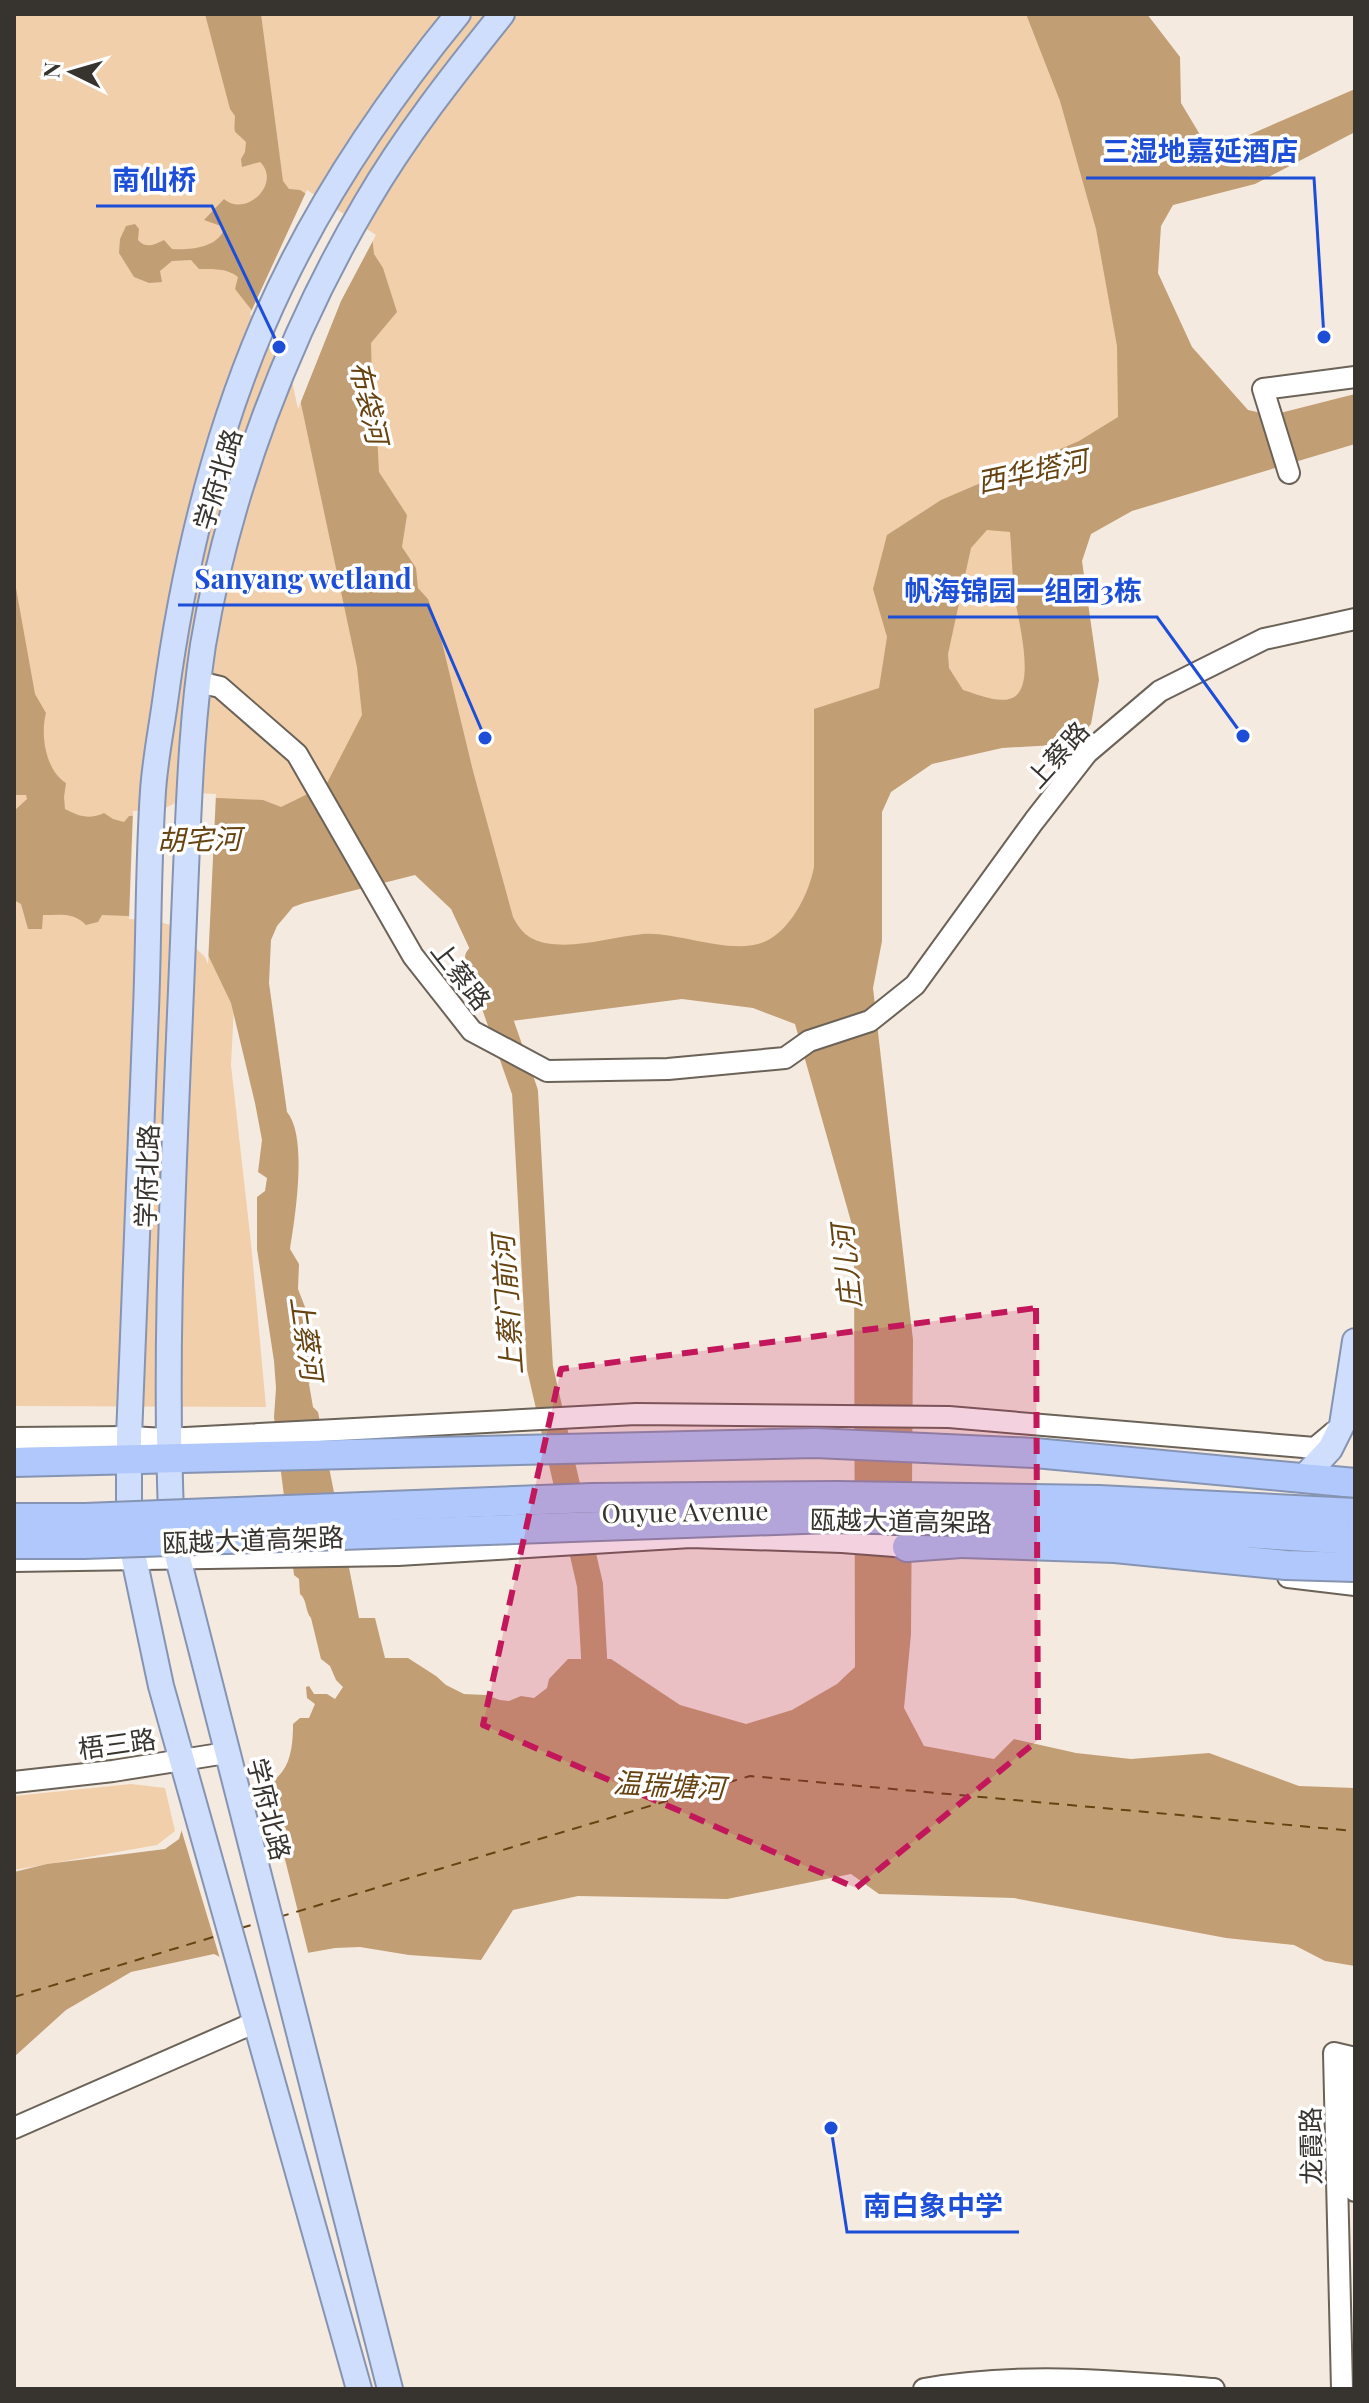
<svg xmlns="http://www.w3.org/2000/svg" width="1369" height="2403" viewBox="0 0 1369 2403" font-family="'Playfair Display','Noto Sans SC',serif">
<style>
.green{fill:#f1cfaa}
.water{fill:#c29e75;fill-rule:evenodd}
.pier{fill:#f5eadf}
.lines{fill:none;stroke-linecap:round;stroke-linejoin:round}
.river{stroke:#c29e75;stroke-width:26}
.ferry{stroke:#674311;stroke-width:2;stroke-dasharray:10 8;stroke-linecap:butt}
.minor-casing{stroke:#6b6258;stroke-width:24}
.major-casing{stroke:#8694b3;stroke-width:28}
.highway-casing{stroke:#8694b3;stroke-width:32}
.minor{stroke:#fff;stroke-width:20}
.major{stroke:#d0defd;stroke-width:24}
.highway{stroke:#b0c8fb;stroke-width:28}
.highway-bridge-casing{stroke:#8694b3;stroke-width:32;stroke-linecap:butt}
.highway-bridge{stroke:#b0c8fb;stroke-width:28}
.marked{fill:#c2185b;fill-opacity:0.2;stroke:#c2185b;stroke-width:6;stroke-dasharray:16 10;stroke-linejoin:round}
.labels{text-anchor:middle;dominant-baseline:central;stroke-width:7;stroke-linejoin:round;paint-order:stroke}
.street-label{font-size:26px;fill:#37332e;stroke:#fff}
.water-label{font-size:28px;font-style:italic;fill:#674311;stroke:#fff}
.leader{fill:none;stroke:#1d4ed8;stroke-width:3}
.callout-dot{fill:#1d4ed8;stroke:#fff;stroke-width:3}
.callout-label{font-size:28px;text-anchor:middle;font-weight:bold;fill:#1d4ed8;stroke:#fff;stroke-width:7;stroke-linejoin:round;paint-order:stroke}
</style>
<rect width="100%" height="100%" fill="#f5eadf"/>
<g class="green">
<polygon points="14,14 1091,14 1180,403 1065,506 1050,701 860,775 857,961 521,998 462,854 241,867 231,1065 251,1243 266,1407 14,1406"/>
<polygon points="131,1784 165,1788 175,1831 157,1845 14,1870 14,1796"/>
</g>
<path class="water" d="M 205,14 L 261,14 L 283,181 L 289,189 L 300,190 L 372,236 L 374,254 L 383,268 L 397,312 L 371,343 L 372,383 L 369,402 L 376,414 L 379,472 L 407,515 L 402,547 L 416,568 L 418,588 L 428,599 L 439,630 L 473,771 L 513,917 C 521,932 528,939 545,943 C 578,949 609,937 643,934 C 680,931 736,959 770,939 C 793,925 809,893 814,867 L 814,709 L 879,688 L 887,637 L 873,589 L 887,535 L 941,500 L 1079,441 L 1118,417 L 1117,346 L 1096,229 L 1060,101 L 1026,14 L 1147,14 L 1180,57 L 1181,103 L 1205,143 L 1235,141 L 1355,89 L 1355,132 L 1255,184 L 1173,205 L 1161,226 L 1158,273 L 1192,347 L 1248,410 L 1257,412 L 1265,419 L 1284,412 L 1355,394 L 1355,444 L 1132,511 L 1091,534 L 1082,561 L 1099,680 L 1091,724 L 1073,744 L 1002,748 L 932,764 L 891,792 L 882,812 L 882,941 L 873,988 L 913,1340 L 911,1634 L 904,1708 L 924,1746 L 994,1759 L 1014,1739 L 1076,1753 L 1131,1759 L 1209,1753 L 1299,1786 L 1355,1788 L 1355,1966 L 1325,1961 L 1294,1945 L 1226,1938 L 1014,1898 L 879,1894 L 851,1874 L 727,1899 L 578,1896 L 513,1910 L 481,1960 L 409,1955 L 360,1947 L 335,1948 L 245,1964 L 230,1962 L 214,1954 L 131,1972 L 66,2010 L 14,2057 L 14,1872 L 47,1864 L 165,1849 L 179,1839 L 183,1826 C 214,1812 261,1799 282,1772 C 292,1759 293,1739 293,1724 L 300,1718 L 309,1718 L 315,1704 L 307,1698 L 306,1687 L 309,1686 L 314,1694 L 327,1694 L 335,1699 L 343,1687 L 336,1680 L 330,1666 L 321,1659 L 311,1618 C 305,1611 307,1599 300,1594 L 299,1579 L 294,1575 L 274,1417 L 276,1388 L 274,1361 L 257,1249 L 257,1197 L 265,1191 L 267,1178 L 258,1172 L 262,1140 L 255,1103 L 231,1003 L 208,955 L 173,922 L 155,917 L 102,915 L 98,922 L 86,925 C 74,912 60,915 43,915 L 42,929 L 28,929 L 21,904 L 14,900 L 14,811 L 27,799 L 26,795 L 14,795 L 14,577 L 35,694 L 46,713 C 40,735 46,771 66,783 L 64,797 L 65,809 C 78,816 89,820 104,813 L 113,819 L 124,822 L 129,816 L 162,814 L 197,797 L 263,800 L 281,807 L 326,785 L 362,715 L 357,667 L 293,366 L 279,345 L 235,289 L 238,277 C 225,267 214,270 199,269 L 191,260 L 172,261 L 160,271 L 162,282 L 149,283 L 134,277 L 119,253 L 120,239 L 126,226 L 135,224 L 139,229 L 138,240 C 146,249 154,245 164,240 L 172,249 C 190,250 216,248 224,230 L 221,226 L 204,220 L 224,199 C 246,218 282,183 260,162 L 242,167 L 241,159 L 245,152 L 246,142 C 233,128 234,137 235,116 L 230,109 ZM 987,530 L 1010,532 C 1012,554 1012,577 1015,599 C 1018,620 1037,688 1012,698 C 999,704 976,694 963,690 L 949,668 L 948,654 L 971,548 ZM 415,875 L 451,909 L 504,1022 L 682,999 L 753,1008 L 795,1024 L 854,1232 L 855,1667 L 837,1684 L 792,1710 L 746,1724 L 680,1705 L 611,1659 L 568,1659 L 549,1679 L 547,1688 L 534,1698 L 521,1696 L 509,1701 L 500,1700 L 486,1695 L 464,1694 L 446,1685 L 436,1676 L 408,1658 L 385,1658 L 375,1618 L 359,1618 L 318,1412 L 313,1407 L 309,1384 L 313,1371 L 305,1307 L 298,1289 L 299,1264 L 290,1249 C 295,1217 308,1137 287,1112 L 269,983 L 271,940 L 277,926 L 293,907 L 304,903 Z"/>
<g class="pier">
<polygon points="307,190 376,235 341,301 298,409 289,367 276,347 250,314"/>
<polygon points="196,793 216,794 208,964 205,957 171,925 154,921 129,919 133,811 161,810"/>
<polygon points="266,1783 309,1956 245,1968 229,1966 221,1962 179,1822 180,1815 193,1804 262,1787"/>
</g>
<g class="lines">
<polyline class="river" points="478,958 525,1092 540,1368 590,1585 596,1692"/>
<g class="ferry">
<polyline points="279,1917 750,1776 1355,1831"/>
<polyline points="241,1928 258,1923"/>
<polyline points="14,1997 220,1935"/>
</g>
<g class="minor-casing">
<g id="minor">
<polyline points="1289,473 1263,389 1355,377"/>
<polyline points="199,682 220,687 297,754 413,956 472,1031 547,1071 668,1069 785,1058 809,1041 870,1021 915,985 1034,821 1087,753 1160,691 1264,639 1355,619"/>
<polyline points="14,1438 129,1437 167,1439 636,1414 949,1417 1315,1448 1334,1432"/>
<polyline points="14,1561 398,1555 691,1537 842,1542 921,1548"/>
<polyline points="1288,1577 1355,1585"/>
<polyline points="14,1782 113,1771 226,1753"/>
<polyline points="14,2128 256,2022"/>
<path d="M 924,2389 C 1022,2372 1116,2381 1214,2389"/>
<polyline points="1342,2389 1334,2053 1351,2057 1355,2191"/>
</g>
</g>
<g class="major-casing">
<g id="major">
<polyline points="1304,1477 1330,1449 1342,1425 1355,1341"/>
<path d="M 359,2389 L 161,1686 L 129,1535 L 129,1437 C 135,1294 140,1152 146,1009 C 149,936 148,864 153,791 C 155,761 161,731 165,702 C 182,574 212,444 263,325 C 311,213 381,108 458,14"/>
<path d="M 390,2389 L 172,1535 C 164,1370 172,1203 179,1038 C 182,974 184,909 187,845 C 190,778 193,711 203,645 C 228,494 288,335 366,203 C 405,136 453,75 502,14"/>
</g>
</g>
<g class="highway-casing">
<g id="highway">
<polyline points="14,1462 815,1443 1035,1453 1355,1483"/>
<polyline points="907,1547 961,1543"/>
</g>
</g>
<use href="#minor" class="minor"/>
<use href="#major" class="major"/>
<use href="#highway" class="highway"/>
<g class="highway-bridge-casing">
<g id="highway-bridge">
<polyline points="14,1518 85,1518 592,1498 837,1496 1099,1500 1355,1513"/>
<polyline points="961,1543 1115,1548 1286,1565 1355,1567"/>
<polyline points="14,1544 84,1544 831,1518 1098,1524 1355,1540"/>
</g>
</g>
<use href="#highway-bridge" class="highway-bridge"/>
</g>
<path class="marked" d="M 1036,1308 L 1038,1740 L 856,1888 L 483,1725 L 561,1369 Z"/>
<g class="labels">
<g class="street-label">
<text transform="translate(217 479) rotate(-73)">学府北路</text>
<text transform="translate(1057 754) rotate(-48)">上蔡路</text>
<text transform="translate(462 975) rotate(52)">上蔡路</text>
<text transform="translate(146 1176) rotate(-88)">学府北路</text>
<text transform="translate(685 1511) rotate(-1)">Ouyue Avenue</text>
<text transform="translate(901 1520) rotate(1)">瓯越大道高架路</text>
<text transform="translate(253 1539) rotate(-2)">瓯越大道高架路</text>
<text transform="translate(117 1743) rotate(-8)">梧三路</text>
<text transform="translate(270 1809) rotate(76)">学府北路</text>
<text transform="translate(1310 2146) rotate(-91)">龙霞路</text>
</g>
<g class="water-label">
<text transform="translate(370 402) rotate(77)">布袋河</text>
<text transform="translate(1032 470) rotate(-12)">西华塔河</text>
<text transform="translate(199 838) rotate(-1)">胡宅河</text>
<text transform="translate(845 1267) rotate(-96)">庄儿河</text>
<text transform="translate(506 1305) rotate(-94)">上蔡门前河</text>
<text transform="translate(308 1338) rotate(82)">上蔡河</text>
<text transform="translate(669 1784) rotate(3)">温瑞塘河</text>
</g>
</g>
<path class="leader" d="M1324 337L1314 178H1086M279 347L212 206H96M485 738L428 605H178M1243 736L1157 617H888M831 2128L847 2232H1019"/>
<g class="callout-dot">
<circle cx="1324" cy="337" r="8"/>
<circle cx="279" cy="347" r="8"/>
<circle cx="485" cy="738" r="8"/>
<circle cx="1243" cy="736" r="8"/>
<circle cx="831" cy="2128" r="8"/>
</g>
<g class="callout-label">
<text x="1200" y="161">三湿地嘉延酒店</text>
<text x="154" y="190">南仙桥</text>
<text x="303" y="589">Sanyang wetland</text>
<text x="1023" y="601">帆海锦园一组团3栋</text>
<text x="933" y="2216">南白象中学</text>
</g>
<rect width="1369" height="2403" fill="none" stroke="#37332e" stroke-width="32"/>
<g transform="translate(72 72) rotate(275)" stroke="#ffffff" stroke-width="6" paint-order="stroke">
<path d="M0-6L14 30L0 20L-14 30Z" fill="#37332e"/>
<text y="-12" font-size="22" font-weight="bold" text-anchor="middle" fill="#37332e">N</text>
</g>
</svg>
